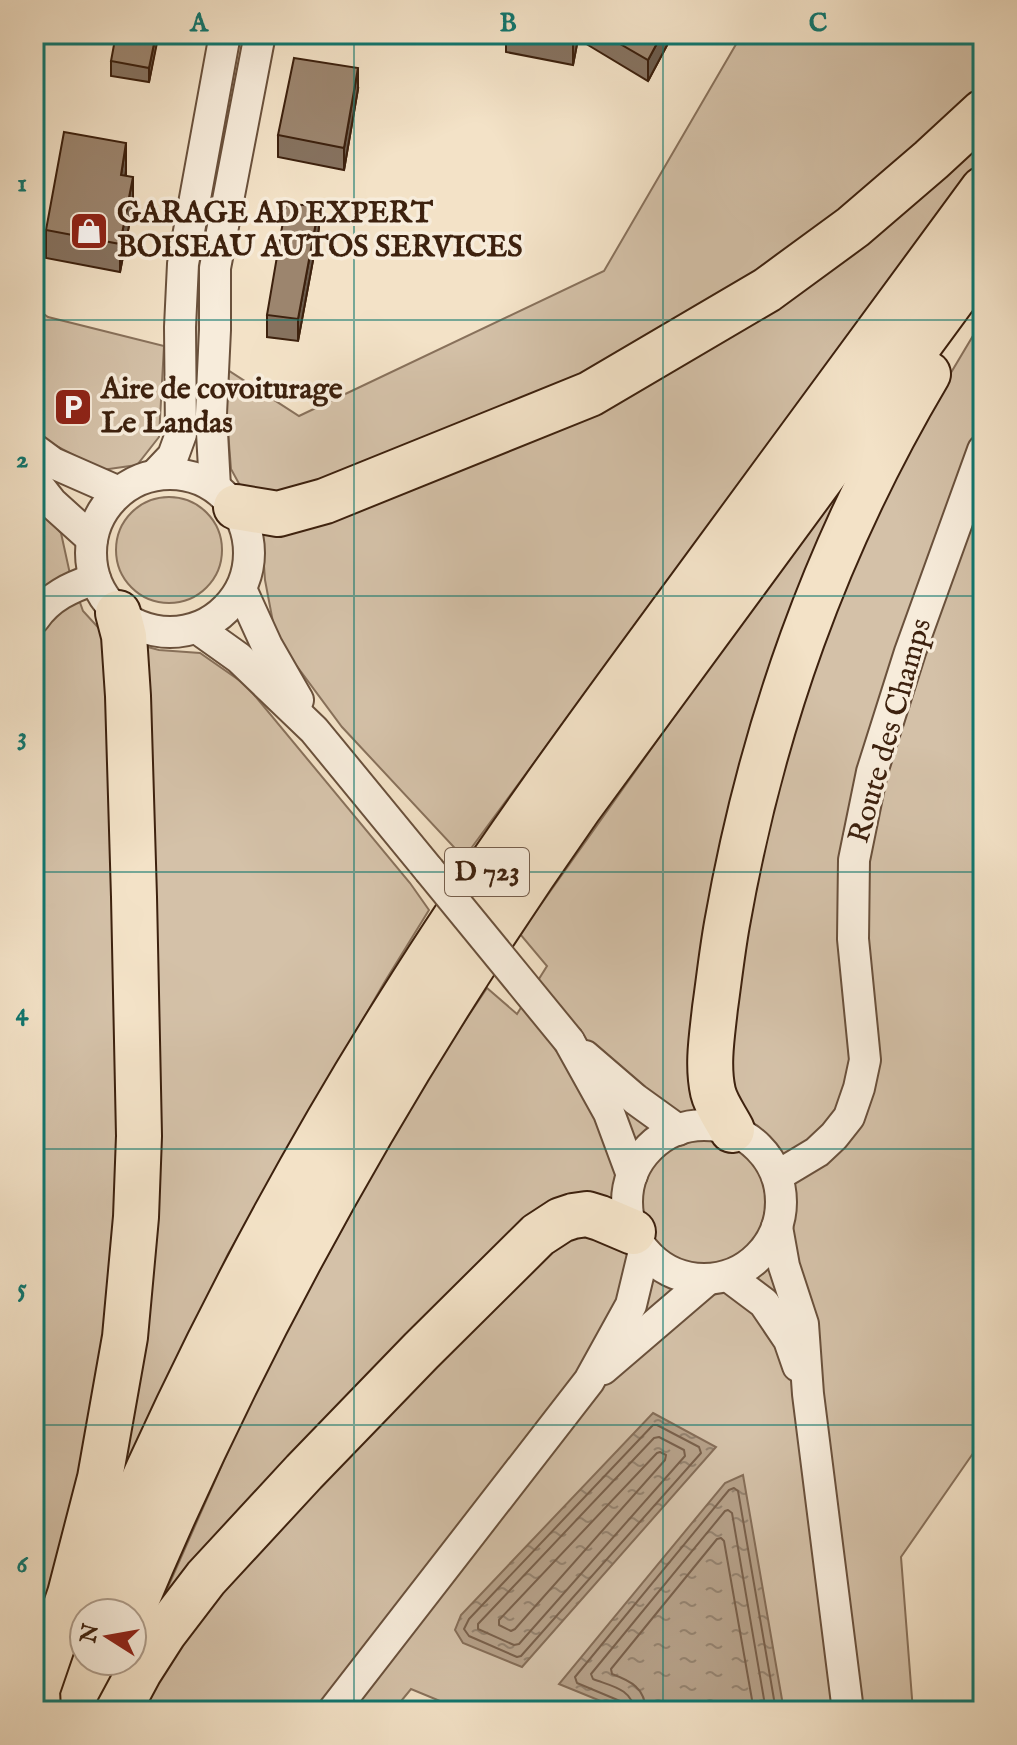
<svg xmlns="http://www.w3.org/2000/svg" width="1017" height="1745" viewBox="0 0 1017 1745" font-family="'IM FELL English',serif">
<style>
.green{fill:#d4c1a8;stroke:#88715b;stroke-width:2}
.water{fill:url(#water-ripples);stroke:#856d57;stroke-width:2}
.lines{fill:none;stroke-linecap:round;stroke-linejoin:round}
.shore{stroke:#79604b;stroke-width:2}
.minor-casing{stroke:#6a513c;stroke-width:34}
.highway-casing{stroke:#3d210e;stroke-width:48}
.minor{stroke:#f7ecdb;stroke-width:30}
.highway{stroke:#f3e2c7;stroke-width:44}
.minor-bridge-casing{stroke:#6a513c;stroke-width:34;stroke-linecap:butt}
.minor-bridge{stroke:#f7ecdb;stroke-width:30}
.wall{fill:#86725f;stroke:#3d210e;stroke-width:2}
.shaded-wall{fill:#6d5d4d;stroke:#3d210e;stroke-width:2}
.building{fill:#9c856e;stroke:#3d210e;stroke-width:2}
.grid{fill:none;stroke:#0f766e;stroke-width:2;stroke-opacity:0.55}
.labels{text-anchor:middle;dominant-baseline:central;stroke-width:7;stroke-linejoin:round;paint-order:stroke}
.shield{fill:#f7ecdb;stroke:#755e4c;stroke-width:2}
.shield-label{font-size:28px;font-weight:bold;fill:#3d210e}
.poi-label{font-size:30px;font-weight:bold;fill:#3d210e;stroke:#f7ecdb;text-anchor:start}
.street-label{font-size:30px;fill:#3d210e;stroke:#f7ecdb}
.neatline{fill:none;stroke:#0f766e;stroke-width:3}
.grid-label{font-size:26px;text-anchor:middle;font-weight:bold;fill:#0f766e}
</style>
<defs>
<pattern id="water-ripples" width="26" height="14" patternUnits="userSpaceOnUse" patternTransform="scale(2)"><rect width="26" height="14" fill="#b5a088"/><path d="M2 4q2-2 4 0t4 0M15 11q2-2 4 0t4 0" fill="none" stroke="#94826e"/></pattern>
</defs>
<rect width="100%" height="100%" fill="#f3e2c7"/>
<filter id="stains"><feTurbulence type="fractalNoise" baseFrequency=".0025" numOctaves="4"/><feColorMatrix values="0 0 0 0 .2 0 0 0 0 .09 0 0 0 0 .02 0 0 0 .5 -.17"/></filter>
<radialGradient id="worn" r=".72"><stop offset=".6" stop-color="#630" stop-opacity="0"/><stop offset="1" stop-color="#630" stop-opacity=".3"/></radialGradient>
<g class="green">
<polygon points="231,34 250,34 203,428 189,425 187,271"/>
<polygon points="742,34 983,34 983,158 698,540 464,858 342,727 276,638 265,580 261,524 231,469 223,367 299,416 604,271"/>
<polygon points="34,307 48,317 164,346 159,437 137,465 102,470 41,438 34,432"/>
<polygon points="983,319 983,1439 901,1557 913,1711 464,1711 411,1689 393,1711 142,1711 152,1623 260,1379 416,1094 487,988 517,1014 547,966 520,934 787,557 865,454 893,470"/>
<circle cx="169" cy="550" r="53"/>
<polygon points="34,502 61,533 70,574 83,611 106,636 159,650 200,653 246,685 410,883 429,910 384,983 228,1254 105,1510 34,1637"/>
</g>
<g class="water">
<polygon points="653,1413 716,1447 522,1667 463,1643 455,1630 461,1615"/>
<polygon points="743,1475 784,1711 625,1711 559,1684 725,1483"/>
</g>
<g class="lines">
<g class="shore">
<polygon points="653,1425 657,1425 699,1447 701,1453 521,1656 517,1657 469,1636 464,1629 469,1619"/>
<polygon points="659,1437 684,1450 685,1456 519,1644 514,1645 478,1629 478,1624 654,1438"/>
<polygon points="660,1452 666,1455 665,1460 515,1629 511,1631 499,1625 499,1620 657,1453"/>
<polyline points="624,1711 624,1706 620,1701 577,1683 575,1677 729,1490 734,1488 738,1491 776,1711"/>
<path d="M 634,1711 C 633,1689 611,1686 593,1679 L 591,1674 L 725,1511 L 728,1510 L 732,1513 L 766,1711"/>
<path d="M 646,1711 C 645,1688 631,1681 612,1674 L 611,1669 L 717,1539 L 721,1538 L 724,1541 L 754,1711"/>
</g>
<g class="minor-casing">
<g id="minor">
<polyline points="34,449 53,463 119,492"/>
<circle cx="170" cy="553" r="79"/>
<polyline points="156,474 173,456 181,434 180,327 183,264 225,34"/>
<polyline points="34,480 52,503 92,539"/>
<polyline points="215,487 211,414 215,330 215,268 260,34"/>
<polyline points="241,589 267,646 298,700"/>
<path d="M 34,619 C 49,597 71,587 95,579"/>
<polyline points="197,628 239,658 314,730 429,870"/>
<polyline points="569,1041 609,1113 632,1175"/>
<polyline points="585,1056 635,1099 678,1130"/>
<circle cx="704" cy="1202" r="77"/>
<polyline points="777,1176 817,1152 834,1136 849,1117 859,1088 865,1060 853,939 854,860 872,772 910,652 983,450"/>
<polyline points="777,1227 784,1266 803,1324 808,1394 848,1711"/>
<polyline points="728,1276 764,1303 789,1340 798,1366"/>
<polyline points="603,1369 708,1279"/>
<polyline points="333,1711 589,1381 631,1305 644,1251"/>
</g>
</g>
<g class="highway-casing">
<g id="highway">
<polyline points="236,507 278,514 325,501 590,394 767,290 853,227 931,160 983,112"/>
<path d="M 732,1130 C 726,1118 716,1105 713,1092 C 707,1065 712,1036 715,1008 C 719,980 722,952 727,924 C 762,726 826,546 928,374"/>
<path d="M 86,1613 C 173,1402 278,1196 400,1003 C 490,859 591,722 692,585 C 789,453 886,321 983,189"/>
<path d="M 131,1613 C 250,1328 402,1060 579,808 L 983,258"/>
<polyline points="38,1711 37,1690 70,1594 100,1478 125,1337 136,1217 139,1136 134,897 128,696 124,636 118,613"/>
<polyline points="118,1711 139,1672 164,1633 206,1578 304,1472 421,1351 538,1235 561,1220 573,1216 587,1214 600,1218 633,1232"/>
</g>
</g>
<use href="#minor" class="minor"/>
<use href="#highway" class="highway"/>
<g class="minor-bridge-casing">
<polyline id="minor-bridge" points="429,870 569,1041"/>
</g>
<use href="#minor-bridge" class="minor-bridge"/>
</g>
<g class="wall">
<polygon points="158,34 149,82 111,76 111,61"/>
<polygon points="506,34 673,34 648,81 578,39 573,65 506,52"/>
<polygon points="358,89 344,170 278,157 278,135"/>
<polygon points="126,171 126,176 133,205 120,272 46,258 46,230"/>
<polygon points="319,228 298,341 267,337 267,315"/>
</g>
<g class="shaded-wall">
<polygon points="156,34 158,34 158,38 149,82 149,68"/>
<polygon points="575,34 578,34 578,39 573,65 573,44"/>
<polygon points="662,34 673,34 648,81 648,60"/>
<polygon points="358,68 358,89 344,170 344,148"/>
<polygon points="126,143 126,171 121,203 121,175"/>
<polygon points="133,177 133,205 120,272 120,244"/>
<polygon points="319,206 319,228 298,341 298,319"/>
</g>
<g class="building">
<polygon points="116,34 156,34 149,68 111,61"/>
<polygon points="520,34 575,34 573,44"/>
<polygon points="603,34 662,34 648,60"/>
<polygon points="294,58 358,68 344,148 278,135"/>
<polygon points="64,132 126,143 121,175 133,177 120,244 46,230"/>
<polygon points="286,204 319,206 298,319 267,315"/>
</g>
<path class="grid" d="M 354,34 L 354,1711M 663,34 L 663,1711M 34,320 L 983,320M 34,596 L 983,596M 34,872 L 983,872M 34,1149 L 983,1149M 34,1425 L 983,1425"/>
<defs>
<g id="shop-square" transform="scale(2)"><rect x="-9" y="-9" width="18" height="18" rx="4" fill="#8f2418" stroke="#f7ecdb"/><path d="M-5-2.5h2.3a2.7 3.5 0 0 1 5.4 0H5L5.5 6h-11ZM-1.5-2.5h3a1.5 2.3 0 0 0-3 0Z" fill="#fff"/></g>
<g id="parking-square" transform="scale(2)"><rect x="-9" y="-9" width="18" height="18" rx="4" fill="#8f2418" stroke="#f7ecdb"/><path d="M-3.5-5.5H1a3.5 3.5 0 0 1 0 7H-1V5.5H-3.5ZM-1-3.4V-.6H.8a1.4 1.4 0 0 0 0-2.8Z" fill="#fff"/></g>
</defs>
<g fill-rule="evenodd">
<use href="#shop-square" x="89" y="231"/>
<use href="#parking-square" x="73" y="407"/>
</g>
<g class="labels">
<rect class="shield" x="445" y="848" width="84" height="48" rx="6"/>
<g class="shield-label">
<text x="487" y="872">D 723</text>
</g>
<g class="poi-label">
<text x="117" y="214">GARAGE AD EXPERT<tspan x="117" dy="34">BOISEAU AUTOS SERVICES</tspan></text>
<text x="101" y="390">Aire de covoiturage<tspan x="101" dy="34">Le Landas</tspan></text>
</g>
<g class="street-label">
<text transform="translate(891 731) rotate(-74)">Route des Champs</text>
</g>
</g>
<rect width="1017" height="1745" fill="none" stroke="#f3e2c7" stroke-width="88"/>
<g transform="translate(108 1637) rotate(281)"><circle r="38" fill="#f7ecdb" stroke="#ad9b89" stroke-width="2"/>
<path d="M0-6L14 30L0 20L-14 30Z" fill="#8f2418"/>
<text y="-12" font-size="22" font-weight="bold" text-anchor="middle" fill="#3d210e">N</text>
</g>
<rect x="44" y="44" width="929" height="1657" class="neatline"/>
<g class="grid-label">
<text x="199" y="31">A</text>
<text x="508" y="31">B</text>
<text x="818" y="31">C</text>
<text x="22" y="191">1</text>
<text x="22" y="467">2</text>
<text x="22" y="744">3</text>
<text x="22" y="1020">4</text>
<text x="22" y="1296">5</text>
<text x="22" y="1572">6</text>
</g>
<rect width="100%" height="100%" filter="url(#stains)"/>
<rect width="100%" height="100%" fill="url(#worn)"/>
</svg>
